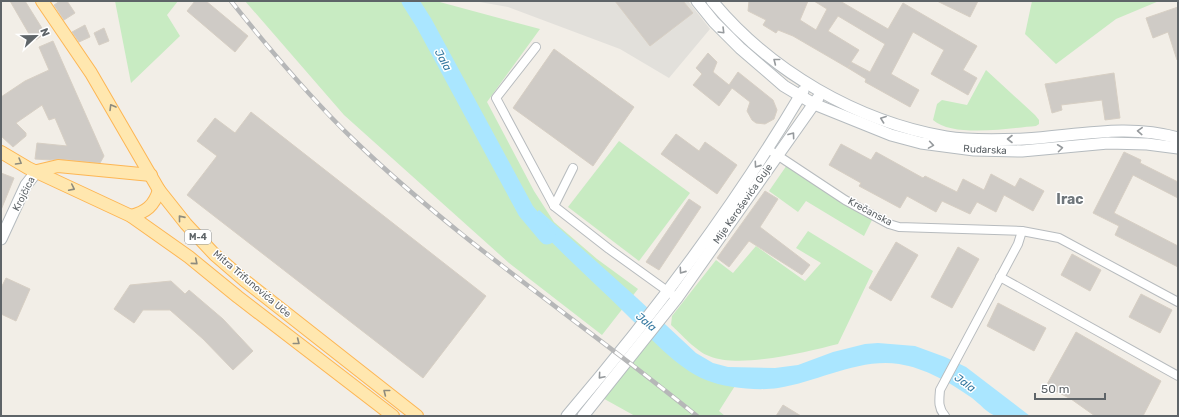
<svg xmlns="http://www.w3.org/2000/svg" width="1179" height="417" viewBox="0 0 1179 417" font-family="Rubik,sans-serif">
<style>
.industrial{fill:#e2e0db}
.green{fill:#c8ebc2}
.water{fill:#aae6ff}
.lines{fill:none;stroke-linecap:round;stroke-linejoin:round}
.river{stroke:#aae6ff;stroke-width:17}
.building{fill:#cfcbc6;stroke:#d7cfc4;fill-rule:evenodd}
.minor-casing{stroke:#b7bbbe;stroke-width:10}
.secondary-casing{stroke:#b5bbbf;stroke-width:13}
.primary-casing{stroke:#fdb654;stroke-width:14}
.minor{stroke:#fff;stroke-width:8}
.secondary{stroke:#fff;stroke-width:11}
.primary{stroke:#ffe7af;stroke-width:12}
.rail-casing{stroke:#b6b7b8;stroke-width:4.5}
.rail{stroke:#fff;stroke-width:3;stroke-dasharray:9;stroke-linecap:butt}
.oneway{stroke:#969a9d}
.oneway2{stroke:#8e8b7d}
.labels{text-anchor:middle;dominant-baseline:central;stroke-width:3;stroke-linejoin:round;paint-order:stroke}
.shield{fill:#fff;stroke:#8e9295;stroke-width:1}
.shield-label{font-size:9px;font-weight:bold;fill:#5e6468}
.street-label{font-size:10px;fill:#5e6468;stroke:#fff}
.water-label{font-size:11px;font-style:italic;fill:#3478a0;stroke:#fff}
.district-label{font-size:14px;font-weight:bold;fill:#6f767b;stroke:#fff}
</style>
<rect width="100%" height="100%" fill="#f2eee7"/>
<polygon class="industrial" points="474,1 688,1 710,29 669,78 620,49 508,7"/>
<g class="green">
<polygon points="115,1 178,1 167,15 180,36 131,83"/>
<polygon points="245,1 436,1 540,29 487,102 534,191 554,222 597,259 638,289 602,335 509,263 344,115"/>
<polygon points="1032,1 1159,1 1116,19 1056,64 1025,34"/>
<path d="M 986,70 L 1035,115 L 1039,120 L 1039,124 L 1036,126 C 1010,128 953,138 933,120 L 937,104 L 942,100 L 967,105 Z"/>
<polygon points="619,141 690,193 639,261 568,207"/>
<polygon points="787,165 873,218 864,236 806,201 798,212 769,191"/>
<path d="M 808,231 L 873,271 L 838,344 C 806,352 740,369 709,356 C 697,352 681,334 671,325 L 672,316 L 716,260 L 733,273 L 756,246 L 805,281 L 821,263 L 796,248 Z"/>
<polygon points="653,329 692,361 740,378 719,411 725,416 635,416 599,396"/>
</g>
<path class="water" d="M 539,210 L 637,298 L 696,353 L 713,363 L 728,367 L 775,368 L 798,365 L 833,352 L 865,344 L 878,343 L 915,346 L 945,357 L 966,367 L 1030,416 C 1019,416 1006,417 996,416 C 988,414 979,403 972,398 C 951,383 925,368 899,364 C 858,358 818,382 778,388 C 758,391 725,388 706,380 C 675,367 651,338 627,315 C 595,283 561,254 530,219 Z"/>
<g class="lines">
<polyline class="river" points="410,1 424,23 526,211 547,236"/>
</g>
<g class="building">
<polygon points="10,1 25,1 45,33 36,40 35,37 32,39"/>
<polygon points="60,1 67,1 75,13 64,20 54,5"/>
<polygon points="195,1 206,1 248,36 235,52 187,11"/>
<polygon points="615,1 683,1 693,13 650,46"/>
<path d="M 749,1 L 808,1 L 800,20 L 816,30 L 827,9 L 814,1 L 840,1 L 888,29 L 903,3 L 977,46 L 963,70 L 977,78 L 968,95 L 931,74 L 944,50 L 913,32 L 891,74 L 919,90 L 910,107 L 865,82 L 866,79 L 848,68 L 850,65 L 848,68 L 793,36 L 778,30 L 776,33 L 763,25 L 766,20 L 748,11 ZM 838,16 L 885,44 L 870,72 L 851,62 L 859,50 L 828,31 Z"/>
<polygon points="937,1 978,1 970,17"/>
<polygon points="1178,7 1178,60 1177,60 1168,32 1153,38 1146,18"/>
<polygon points="85,25 90,37 79,42 72,32"/>
<polygon points="104,28 109,41 99,45 94,33"/>
<polygon points="53,41 104,156 100,163 59,159 50,160 35,159 37,143 67,146 55,118 49,120 42,105 16,123 26,133 26,136 13,147 1,136 1,97 25,81 49,70 39,47"/>
<polygon points="554,49 634,107 593,166 513,108"/>
<polygon points="708,53 717,62 713,72 729,85 738,72 773,100 777,110 774,119 765,124 756,123 752,120 747,111 750,102 732,88 719,106 693,85 702,74 696,68"/>
<polygon points="1114,73 1120,118 1105,120 1102,100 1061,105 1062,110 1052,113 1045,84"/>
<polygon points="251,112 486,296 423,378 187,195 217,156 197,141 215,118 235,133"/>
<polygon points="676,134 699,151 705,142 737,165 717,194 661,154"/>
<polygon points="841,144 871,160 876,152 923,178 925,176 957,192 963,179 984,190 991,174 1015,187 1020,178 1044,191 1033,211 1004,195 996,212 977,202 970,214 942,201 936,212 907,196 900,208 859,186 861,183 829,165"/>
<polygon points="1124,152 1141,160 1140,163 1178,182 1178,198 1133,175 1114,213 1178,246 1178,267 1115,235 1119,226 1093,213"/>
<polygon points="1,173 14,178 1,210"/>
<polygon points="765,191 778,199 760,227 810,265 802,275 749,241 729,267 717,258"/>
<polygon points="689,199 701,207 659,270 646,262"/>
<polygon points="896,242 918,255 891,301 869,288"/>
<polygon points="958,247 979,259 952,308 931,297"/>
<polygon points="1072,254 1101,270 1090,291 1061,275"/>
<polygon points="6,278 30,289 16,321 1,314 1,288"/>
<polygon points="171,281 185,294 189,290 223,319 253,351 233,370 203,339 170,310 143,310 134,323 114,309 130,285"/>
<polygon points="1141,294 1172,310 1160,333 1129,317"/>
<polygon points="998,303 1046,328 1034,351 987,326"/>
<polygon points="1076,332 1161,381 1143,416 1095,416 1071,399 1046,386"/>
<polygon points="783,405 801,416 776,416"/>
</g>
<g class="lines">
<g class="minor-casing">
<g id="minor">
<polyline points="536,47 496,98 554,206 609,249 677,298"/>
<polyline points="768,149 845,200 889,224 899,227 1022,231 1059,238 1178,302"/>
<polyline points="554,206 573,168"/>
<polyline points="1000,277 1178,376"/>
<path d="M 945,416 C 938,408 939,401 940,390 L 1018,244 L 1022,231"/>
</g>
</g>
<g class="secondary-casing">
<g id="secondary">
<polyline points="697,1 714,22 740,48 784,86 814,104 891,135 921,143 974,150 1022,151 1108,143 1147,144 1178,148"/>
<path d="M 712,1 C 770,71 856,121 946,137 C 971,141 999,140 1024,139 C 1076,136 1127,123 1178,138"/>
<polyline points="1,239 26,185 37,171"/>
<path d="M 567,416 C 654,314 735,206 803,91"/>
<polyline points="583,416 677,298 818,98"/>
</g>
</g>
<g class="primary-casing">
<g id="primary">
<polyline points="42,1 91,73 159,190 186,224 215,255 244,280 417,416"/>
<polyline points="1,152 28,168 131,216 189,257 238,297 393,416"/>
<polyline points="37,171 58,166 151,175"/>
<path d="M 131,216 C 146,212 154,206 159,190"/>
</g>
</g>
<use href="#minor" class="minor"/>
<use href="#secondary" class="secondary"/>
<use href="#primary" class="primary"/>
<g class="rail-casing">
<path id="rail" d="M 231,1 C 270,50 311,99 356,142 C 461,243 584,324 697,416"/>
</g>
<use href="#rail" class="rail"/>
</g>
<defs><path id="oneway-chevron" d="M-2-3.5L2.5 0L-2 3.5" fill="none" stroke-width="1.6" stroke-linecap="round" stroke-linejoin="round"/></defs>
<g class="oneway">
<use href="#oneway-chevron" transform="translate(722 31) rotate(45)"/>
<use href="#oneway-chevron" transform="translate(776 61) rotate(-142)"/>
<use href="#oneway-chevron" transform="translate(883 119) rotate(-160)"/>
<use href="#oneway-chevron" transform="translate(1140 131) rotate(-177)"/>
<use href="#oneway-chevron" transform="translate(792 135) rotate(-54)"/>
<use href="#oneway-chevron" transform="translate(1010 139) rotate(180)"/>
<use href="#oneway-chevron" transform="translate(931 145) rotate(9)"/>
<use href="#oneway-chevron" transform="translate(1060 148) rotate(-7)"/>
<use href="#oneway-chevron" transform="translate(757 165) rotate(125)"/>
<use href="#oneway-chevron" transform="translate(682 271) rotate(125)"/>
<use href="#oneway-chevron" transform="translate(601 376) rotate(131)"/>
</g>
<g class="oneway2">
<use href="#oneway-chevron" transform="translate(112 107) rotate(-121)"/>
<use href="#oneway-chevron" transform="translate(19 162) rotate(30)"/>
<use href="#oneway-chevron" transform="translate(72 188) rotate(26)"/>
<use href="#oneway-chevron" transform="translate(181 218) rotate(-129)"/>
<use href="#oneway-chevron" transform="translate(195 262) rotate(40)"/>
<use href="#oneway-chevron" transform="translate(297 342) rotate(38)"/>
<use href="#oneway-chevron" transform="translate(386 392) rotate(-142)"/>
</g>
<g class="labels">
<rect class="shield" x="185" y="230" width="26" height="14" rx="3"/>
<g class="shield-label">
<text x="198" y="237">M-4</text>
</g>
<g class="street-label">
<text transform="translate(985 150) rotate(3)">Rudarska</text>
<text transform="translate(24 194) rotate(-63)">Krojčica</text>
<text transform="translate(743 204) rotate(-55)">Mije Keroševića Guje</text>
<text transform="translate(870 212) rotate(28)">Krečanska</text>
<text transform="translate(252 284) rotate(40)">Mitra Trifunovića Uče</text>
</g>
<g class="water-label">
<text transform="translate(443 60) rotate(61)">Jala</text>
<text transform="translate(646 322) rotate(40)">Jala</text>
<text transform="translate(965 383) rotate(36)">Jala</text>
</g>
<g class="district-label">
<text x="1070" y="199">Irac</text>
</g>
</g>
<rect width="1179" height="417" fill="none" stroke="#5e6468" stroke-width="4"/>
<g transform="translate(36 36) rotate(68)" stroke="#ffffff" stroke-width="3" paint-order="stroke">
<path d="M0-3L7 15L0 10L-7 15Z" fill="#5e6468"/>
<text y="-6" font-size="11" font-weight="bold" text-anchor="middle" fill="#5e6468">N</text>
</g>
<path d="M1035 393v6h70v-6" fill="none" stroke="#5e6468" stroke-width="2"/>
<text x="1041" y="393" font-size="12" fill="#5e6468" stroke="#ffffff" stroke-width="3" paint-order="stroke">50 m</text>
</svg>
